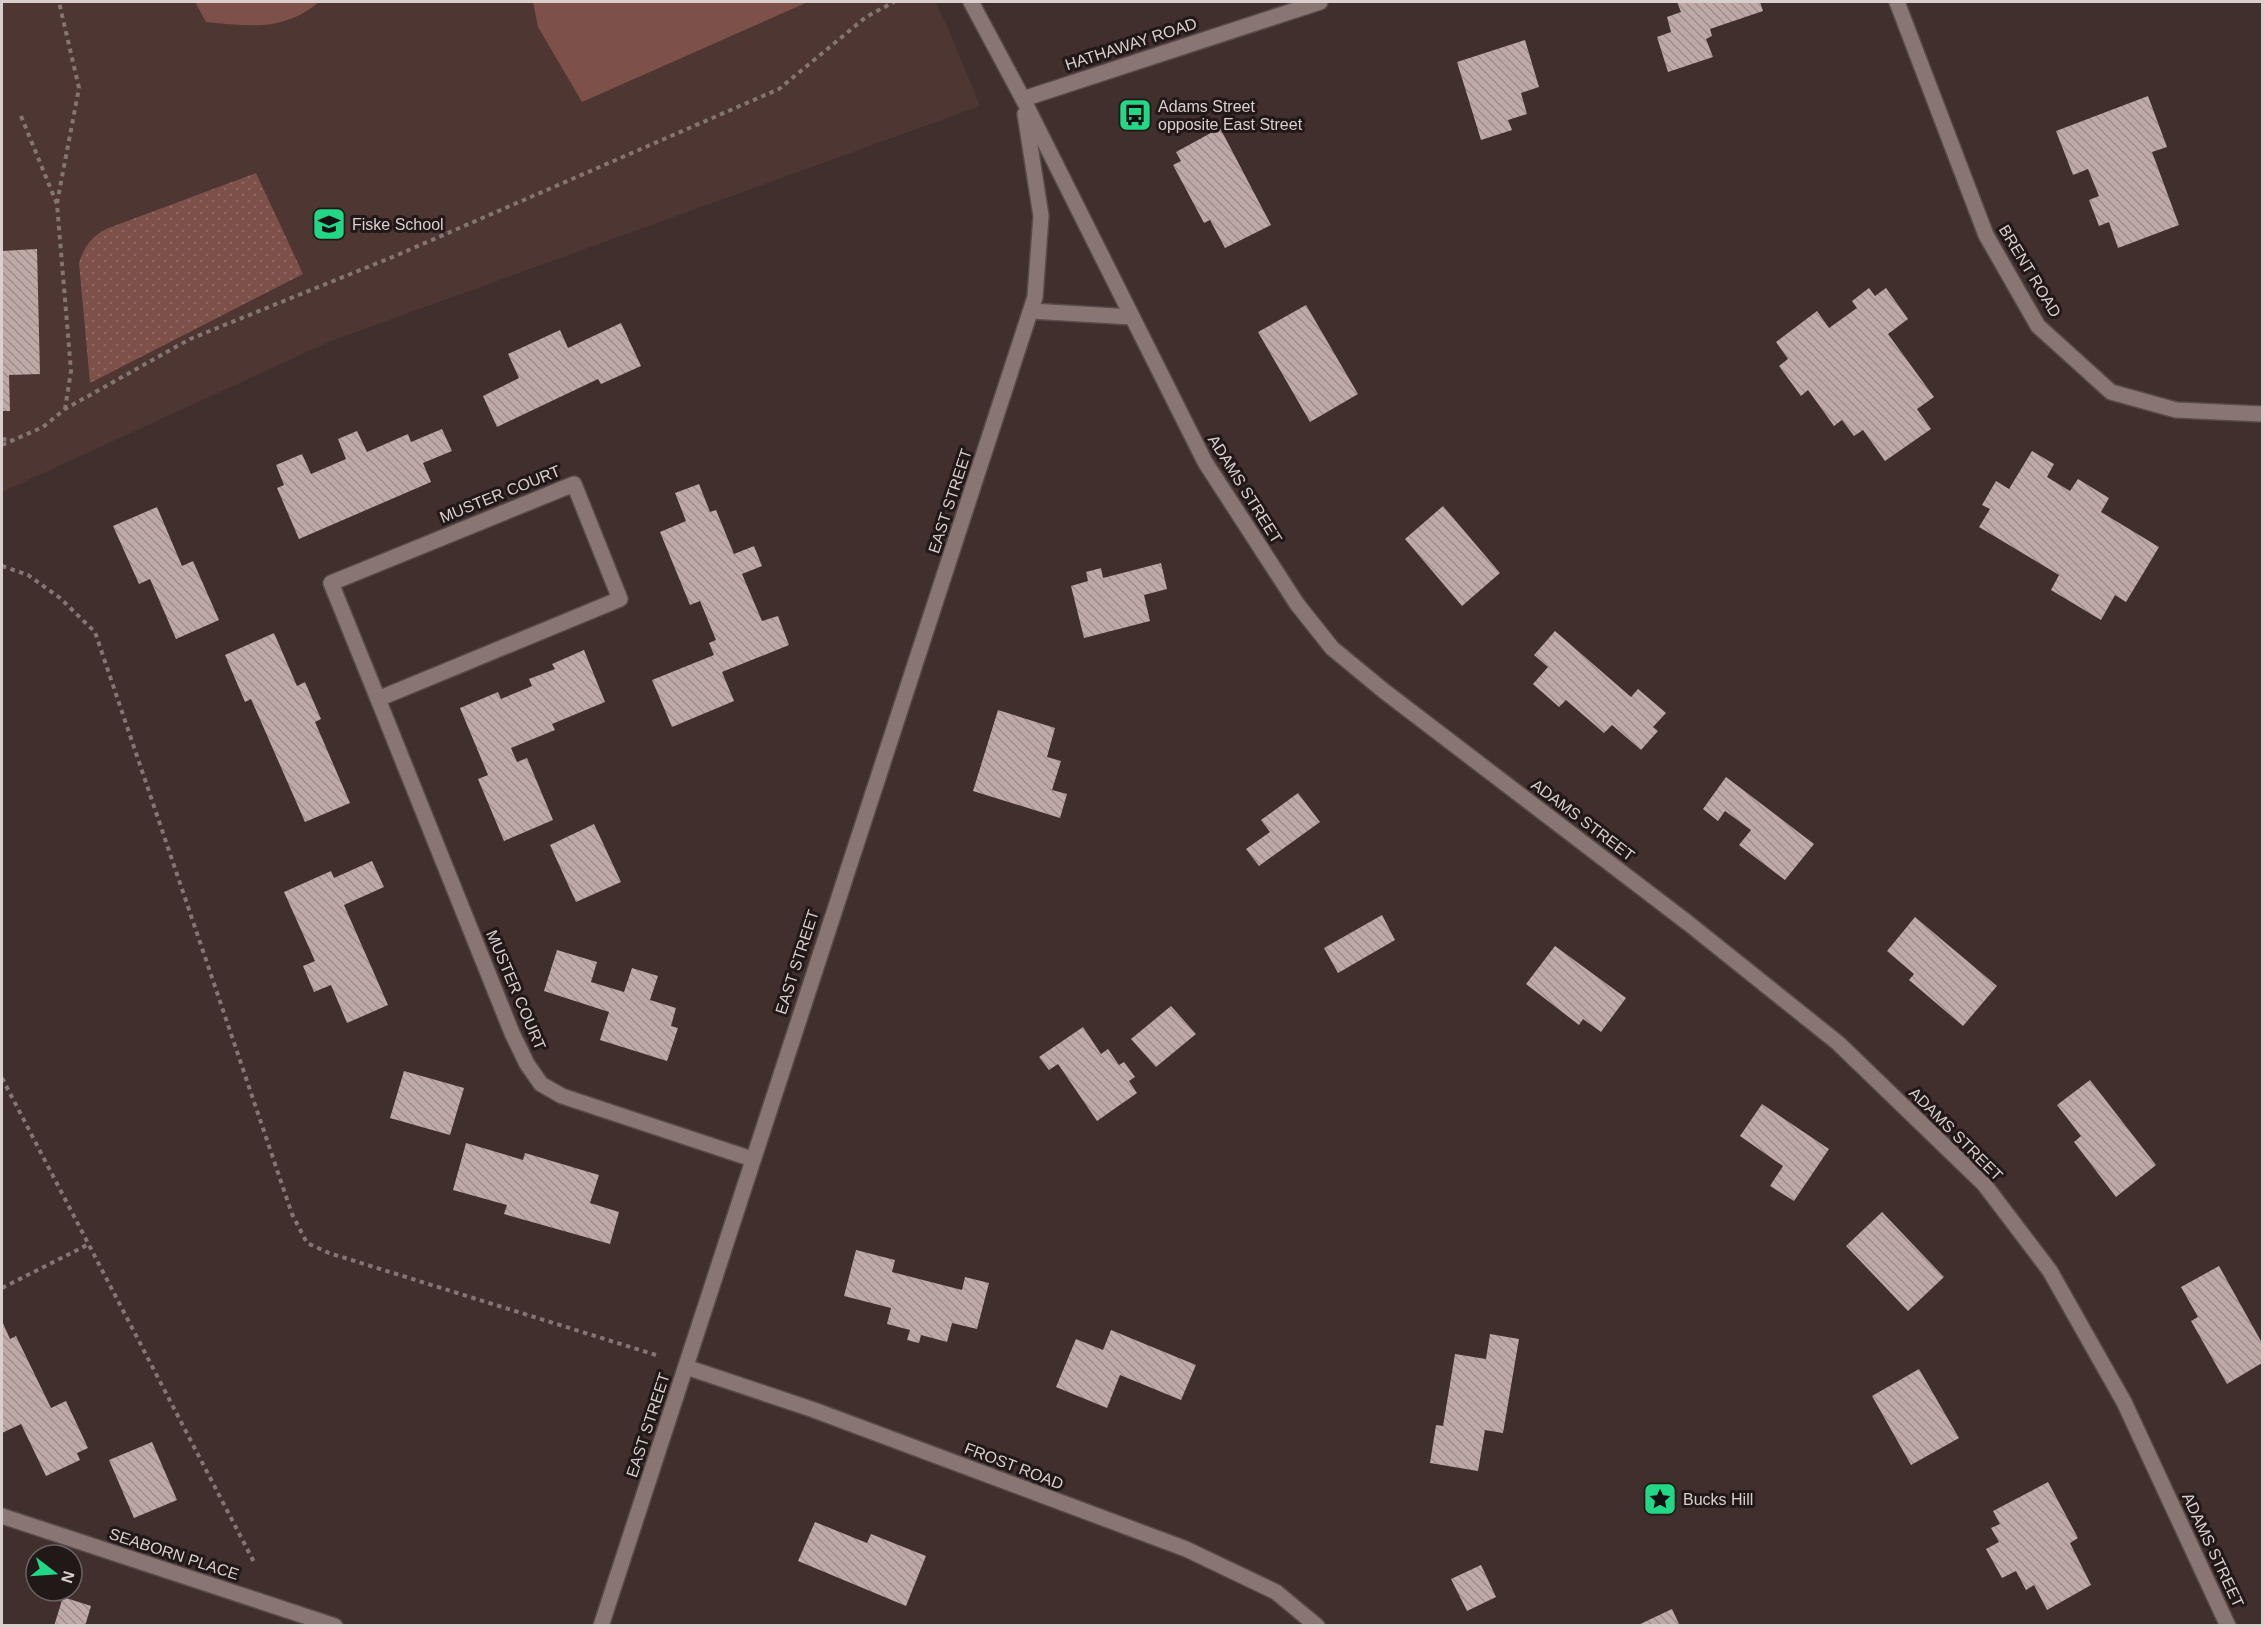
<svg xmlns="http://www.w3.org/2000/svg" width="2264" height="1627" viewBox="0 0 2264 1627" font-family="Helvetica,sans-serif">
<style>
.built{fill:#4e3633}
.grass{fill:url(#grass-dots)}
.garden{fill:#7d504a}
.building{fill:url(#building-back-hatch)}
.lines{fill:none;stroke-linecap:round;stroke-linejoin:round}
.street-casing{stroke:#584b49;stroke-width:18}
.secondary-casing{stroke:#584b49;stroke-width:18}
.path{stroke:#837573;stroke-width:4;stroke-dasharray:4.5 4.5;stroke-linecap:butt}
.street{stroke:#897673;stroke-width:15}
.secondary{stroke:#897673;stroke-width:15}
.labels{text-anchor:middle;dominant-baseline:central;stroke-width:6;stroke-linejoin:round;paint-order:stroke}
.street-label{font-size:16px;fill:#dacfcd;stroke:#211918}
.poi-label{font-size:16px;fill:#dacfcd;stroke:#211918;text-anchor:start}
</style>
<defs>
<pattern id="grass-dots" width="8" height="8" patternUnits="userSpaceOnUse" patternTransform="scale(1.5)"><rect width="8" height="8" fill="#7d504a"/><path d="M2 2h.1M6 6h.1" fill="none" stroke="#8f6863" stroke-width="1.8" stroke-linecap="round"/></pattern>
<pattern id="building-back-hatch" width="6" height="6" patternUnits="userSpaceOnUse" patternTransform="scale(1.5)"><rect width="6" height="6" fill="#bea9a6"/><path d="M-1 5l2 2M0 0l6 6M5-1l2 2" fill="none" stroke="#9f8e8c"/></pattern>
</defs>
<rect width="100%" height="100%" fill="#402f2d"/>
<polygon class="built" points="2,2 935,2 948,28 980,106 331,341 2,492"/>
<path class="grass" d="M 256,173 L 303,274 L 90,383 L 79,263 C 84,247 91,237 106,229 Z"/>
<g class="garden">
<path d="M 195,2 L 319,2 C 283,32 250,26 206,22 Z"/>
<polygon points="533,2 808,2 582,102 538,27"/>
</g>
<g class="building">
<polygon points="1677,2 1760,2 1763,11 1710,29 1712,36 1706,39 1713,57 1668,72 1657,37 1671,32 1667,17 1681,12"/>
<polygon points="1525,40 1539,87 1521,93 1527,114 1508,120 1512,130 1481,140 1457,62"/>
<polygon points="2148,96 2167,147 2152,152 2179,225 2118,248 2109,222 2099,226 2089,200 2099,196 2088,169 2073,175 2056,131"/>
<polygon points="1220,128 1271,225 1225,248 1210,220 1204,223 1173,165 1181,161 1176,152"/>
<polygon points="37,249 40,374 9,375 10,411 2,411 2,251"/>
<polygon points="1869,288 1875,296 1886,288 1908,319 1888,334 1934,397 1917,409 1931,429 1885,461 1863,430 1854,436 1842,420 1834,426 1808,390 1801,396 1779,366 1788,359 1776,342 1817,311 1829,328 1857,308 1852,301"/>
<polygon points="1306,305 1358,394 1310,422 1258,332"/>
<polygon points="621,323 641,366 601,384 598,379 497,427 483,396 519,378 508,354 560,330 568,348"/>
<polygon points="442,429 452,451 423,463 431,482 299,539 277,488 284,485 276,465 302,454 311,474 346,459 338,439 357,431 367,452 408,434 411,442"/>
<polygon points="2032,451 2054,464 2047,477 2070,491 2078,479 2109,498 2101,512 2159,547 2126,602 2115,595 2101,620 2051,590 2059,575 1979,527 1990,509 1982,505 1996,481 2009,489"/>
<polygon points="699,484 710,512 716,510 734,554 754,546 762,566 742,574 762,621 778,616 789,645 722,672 734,701 672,727 652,680 714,655 709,643 716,640 700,601 690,605 660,532 686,521 675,493"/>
<polygon points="1443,506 1500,573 1462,606 1405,539"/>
<polygon points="157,507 182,566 193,561 219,620 176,639 150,579 139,584 113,526"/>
<polygon points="1161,563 1167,589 1144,595 1150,621 1084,638 1071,586 1088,581 1086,572 1101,568 1103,578"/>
<polygon points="1555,631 1631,697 1638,689 1666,713 1653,727 1658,731 1641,750 1612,725 1604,733 1566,700 1559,707 1533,684 1548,667 1534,655"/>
<polygon points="274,633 297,686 305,682 321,719 315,722 350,803 305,822 251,699 245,702 225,655"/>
<polygon points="584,650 605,702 552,724 555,730 511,748 517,762 527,758 553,820 504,841 478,779 488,775 460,708 498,692 501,699 532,686 529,679 555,669 552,664"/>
<polygon points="998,710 1055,728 1047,757 1061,761 1052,790 1067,794 1060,818 973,791"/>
<polygon points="1726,777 1814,844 1785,880 1739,845 1751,830 1725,811 1718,821 1703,809"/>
<polygon points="1298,793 1320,822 1259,866 1246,849 1270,832 1261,820"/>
<polygon points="594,824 621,882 576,902 550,845"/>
<polygon points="372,861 384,887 344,905 388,1005 347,1023 331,985 314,992 303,966 315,961 284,892 331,871 334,878"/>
<polygon points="1382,915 1395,940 1338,973 1324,948"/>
<polygon points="1915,917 1997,986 1963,1026 1909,980 1914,974 1887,951"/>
<polygon points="1555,946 1626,998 1601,1032 1583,1019 1579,1025 1526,984"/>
<polygon points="557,950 597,962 591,982 624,992 632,968 658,976 650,1000 676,1008 671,1026 678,1028 667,1061 600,1040 609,1012 544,991"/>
<polygon points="1171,1006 1196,1034 1156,1067 1131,1039"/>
<polygon points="1083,1027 1101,1054 1108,1049 1119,1065 1124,1062 1135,1077 1129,1081 1137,1093 1097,1121 1058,1064 1049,1070 1039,1057"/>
<polygon points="404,1071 464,1088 450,1135 390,1118"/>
<polygon points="2090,1080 2156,1165 2116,1197 2074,1142 2081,1136 2057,1105"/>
<polygon points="1762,1104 1829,1149 1794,1201 1770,1186 1783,1166 1740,1136"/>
<polygon points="466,1143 523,1160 525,1153 599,1175 590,1203 619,1212 610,1244 504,1214 507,1205 453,1190"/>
<polygon points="1882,1212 1944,1277 1908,1311 1846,1246"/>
<polygon points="856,1250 895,1260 892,1272 962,1290 965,1277 989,1283 977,1329 952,1323 947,1342 921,1335 919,1343 907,1340 910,1330 887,1324 891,1308 844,1296"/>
<polygon points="2219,1266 2262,1343 2262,1363 2227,1384 2191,1321 2198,1317 2181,1287"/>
<polygon points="2,1321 10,1339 16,1336 51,1408 66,1401 88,1448 77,1453 80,1460 46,1476 21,1424 2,1433"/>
<polygon points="1111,1330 1196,1365 1181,1400 1120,1375 1107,1408 1056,1387 1076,1339 1103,1350"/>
<polygon points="1490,1334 1519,1339 1503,1433 1485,1430 1478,1471 1430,1463 1436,1425 1443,1426 1455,1354 1486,1359"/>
<polygon points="1919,1369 1959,1438 1911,1465 1872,1396"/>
<polygon points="152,1442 177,1500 134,1518 109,1460"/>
<polygon points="2048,1482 2078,1538 2070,1543 2091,1585 2047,1610 2034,1585 2026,1590 2016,1571 2002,1578 1986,1549 1999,1542 1991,1528 2000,1524 1993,1511"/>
<polygon points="815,1522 867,1543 871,1534 926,1556 906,1606 798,1561"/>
<polygon points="1481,1565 1496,1597 1467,1611 1451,1579"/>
<polygon points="63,1597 91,1606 85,1626 54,1626"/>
<polygon points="1672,1609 1680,1626 1636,1626"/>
</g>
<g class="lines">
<g class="street-casing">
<g id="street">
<polyline points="1897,2 1986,235 2038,326 2111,392 2176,410 2262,414"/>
<polyline points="1023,99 1320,2"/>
<polyline points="378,699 331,583 574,484 620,599 378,699 512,1033 527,1064 541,1084 562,1096 752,1159"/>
<polyline points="686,1367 814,1410 1186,1549 1276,1592 1317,1626"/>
<polyline points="2,1516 335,1626"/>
</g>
</g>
<g class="secondary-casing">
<g id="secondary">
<polyline points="971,2 1023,99 1205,462 1297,604 1332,648 1384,691 1688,923 1838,1043 1984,1184 2050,1271 2124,1402 2228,1626"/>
<polyline points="1031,311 1132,317"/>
<polyline points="601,1626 1035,297 1041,216 1025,114"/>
</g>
</g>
<g class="path">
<polyline points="21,116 57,204 71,371 65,409"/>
<polyline points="57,203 79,88 59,2"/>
<polyline points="2,439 12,440"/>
<polyline points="2,445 43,427 65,409 190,339 395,256 779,89 866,17 894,2"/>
<polyline points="2,566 28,575 60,598 95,632 292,1214 307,1243 329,1253 656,1355"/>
<polyline points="2,1078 255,1564"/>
<polyline points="2,1288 89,1244"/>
</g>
<use href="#street" class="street"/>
<use href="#secondary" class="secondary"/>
</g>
<defs>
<g id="bus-square" transform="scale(1.725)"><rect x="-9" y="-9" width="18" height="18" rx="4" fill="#22d887" stroke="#211918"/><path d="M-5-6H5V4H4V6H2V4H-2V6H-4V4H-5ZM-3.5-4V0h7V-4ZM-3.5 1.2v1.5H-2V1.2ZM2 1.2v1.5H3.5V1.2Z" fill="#111"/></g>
<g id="school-square" transform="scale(1.725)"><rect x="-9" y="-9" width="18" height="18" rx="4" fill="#22d887" stroke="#211918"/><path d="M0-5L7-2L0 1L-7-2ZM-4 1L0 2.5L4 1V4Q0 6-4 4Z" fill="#111"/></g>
<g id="sight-square" transform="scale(1.725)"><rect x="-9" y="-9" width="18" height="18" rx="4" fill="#22d887" stroke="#211918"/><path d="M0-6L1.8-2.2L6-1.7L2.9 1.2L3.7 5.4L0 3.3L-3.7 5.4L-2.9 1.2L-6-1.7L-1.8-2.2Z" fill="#111"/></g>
</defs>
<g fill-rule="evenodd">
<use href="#bus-square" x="1135" y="115"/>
<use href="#school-square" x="329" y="224"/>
<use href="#sight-square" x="1660" y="1499"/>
</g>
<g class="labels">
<g class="street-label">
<text transform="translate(1131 44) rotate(-18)">HATHAWAY ROAD</text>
<text transform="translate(2030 271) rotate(59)">BRENT ROAD</text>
<text transform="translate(1245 489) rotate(58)">ADAMS STREET</text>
<text transform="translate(500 494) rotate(-22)">MUSTER COURT</text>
<text transform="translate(950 501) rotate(-72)">EAST STREET</text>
<text transform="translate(1583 820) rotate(37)">ADAMS STREET</text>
<text transform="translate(797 962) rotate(-72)">EAST STREET</text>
<text transform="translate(516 990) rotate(67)">MUSTER COURT</text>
<text transform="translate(1956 1134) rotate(45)">ADAMS STREET</text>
<text transform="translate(648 1425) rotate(-72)">EAST STREET</text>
<text transform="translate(1014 1466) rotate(21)">FROST ROAD</text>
<text transform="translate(2213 1550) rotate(65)">ADAMS STREET</text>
<text transform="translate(174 1554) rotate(18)">SEABORN PLACE</text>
</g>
<g class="poi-label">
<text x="1158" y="106">Adams Street<tspan x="1158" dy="18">opposite East Street</tspan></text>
<text x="352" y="224">Fiske School</text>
<text x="1683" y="1499">Bucks Hill</text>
</g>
</g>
<rect width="2264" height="1627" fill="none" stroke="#dacfcd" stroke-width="6"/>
<g transform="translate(54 1573) rotate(107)"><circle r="28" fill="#211918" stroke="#6b6260" stroke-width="1.5"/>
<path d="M0-4.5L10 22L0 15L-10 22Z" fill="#22d887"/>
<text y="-9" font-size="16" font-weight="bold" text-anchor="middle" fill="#dacfcd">N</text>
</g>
</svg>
